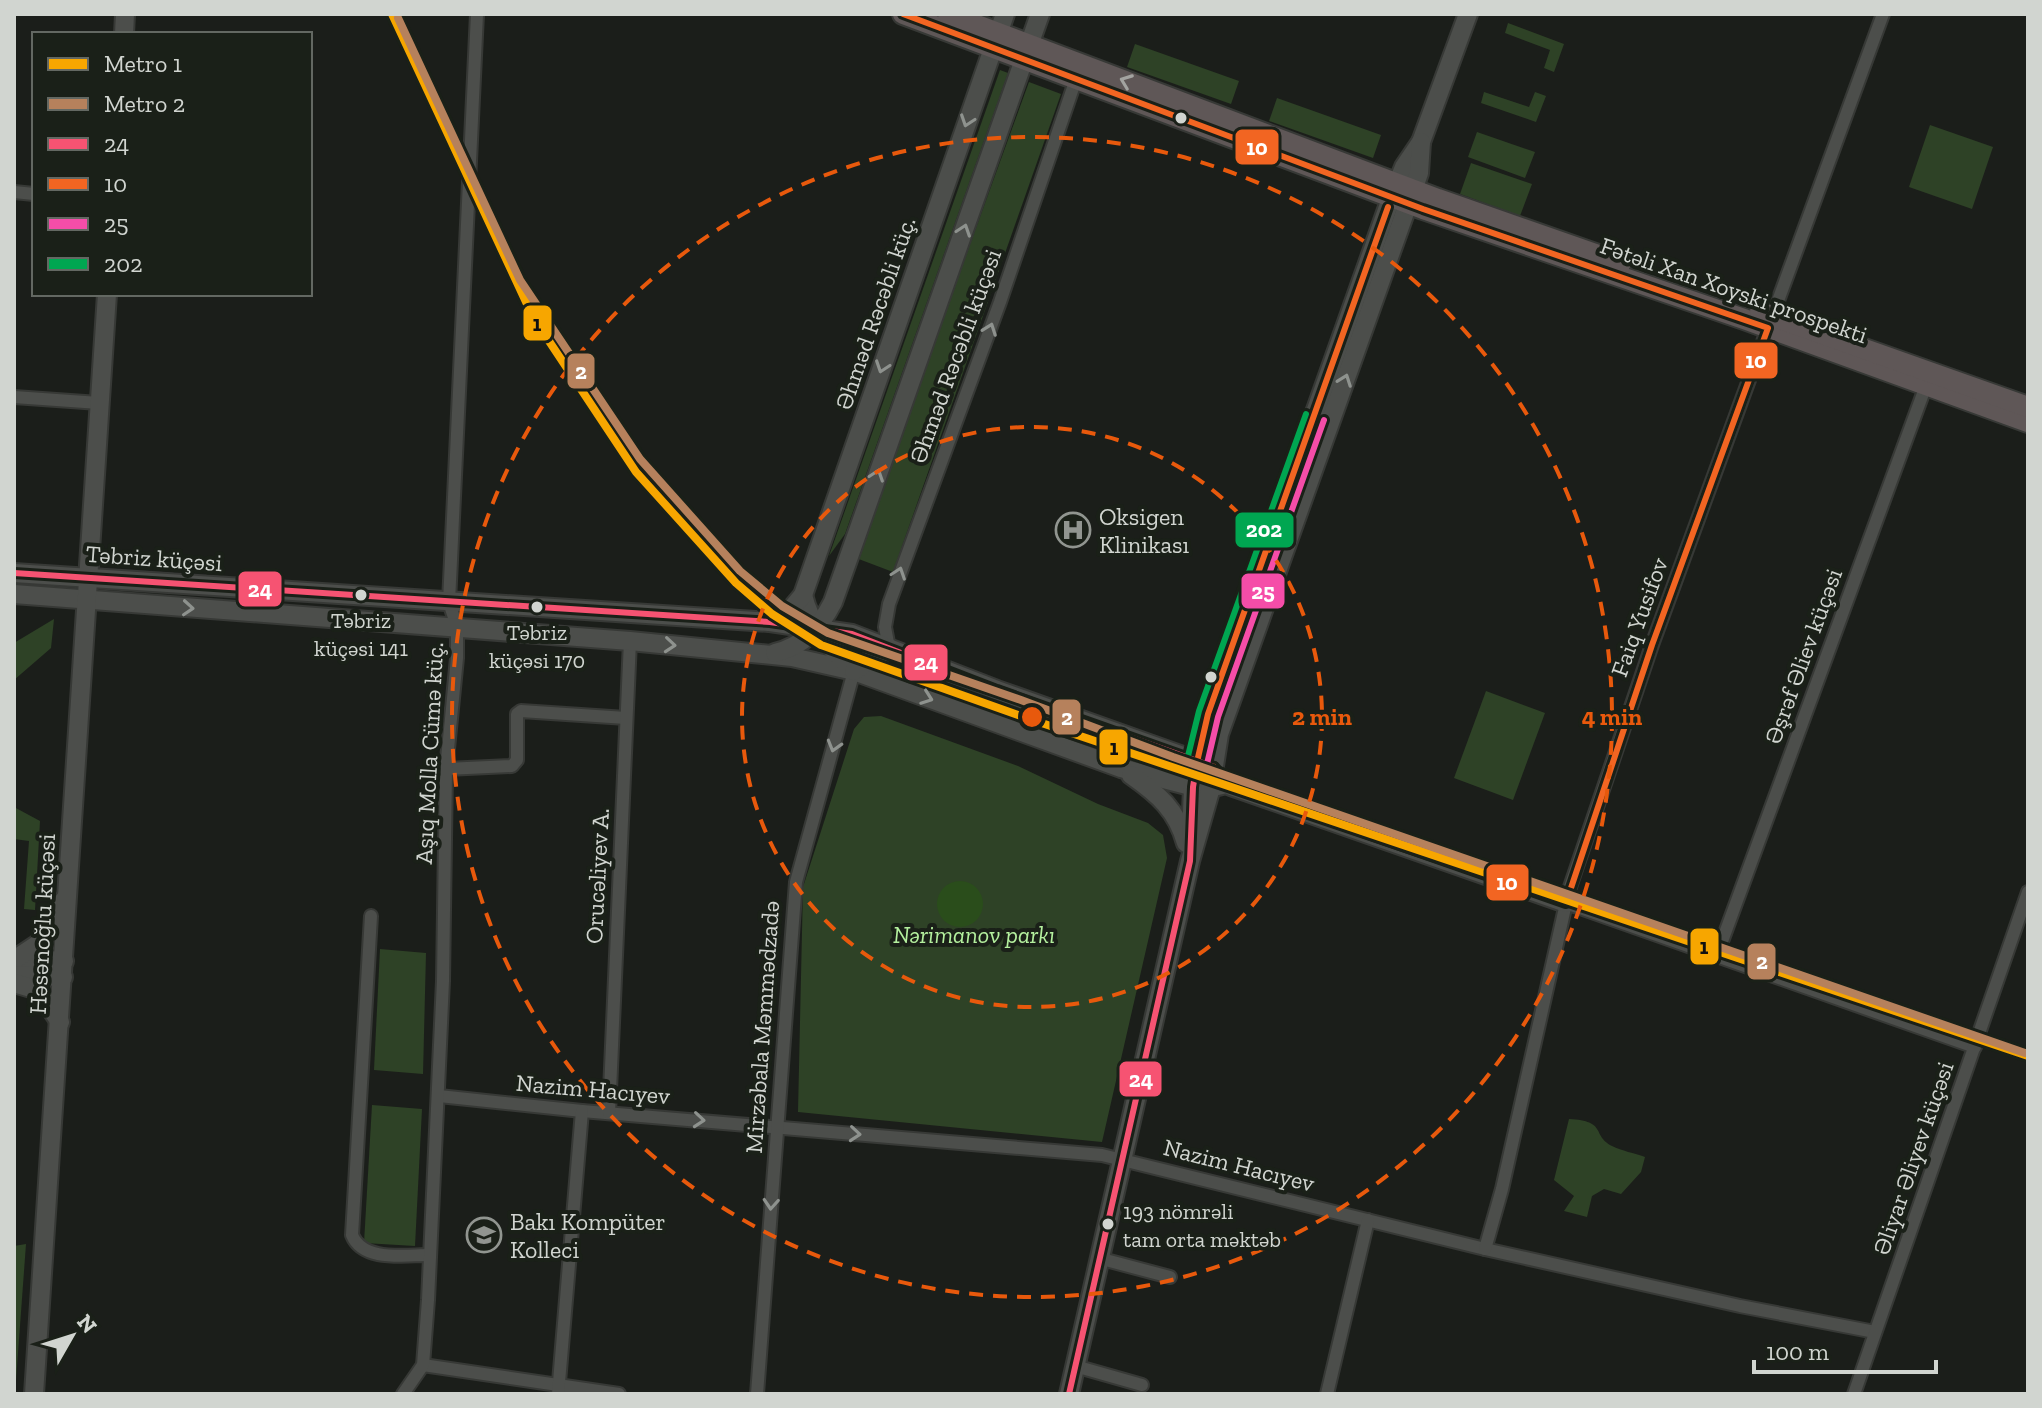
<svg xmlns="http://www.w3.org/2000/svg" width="2042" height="1408" viewBox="0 0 2042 1408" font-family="'Zilla Slab',serif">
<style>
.green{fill:#2e4226}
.water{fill:#2a4d1b}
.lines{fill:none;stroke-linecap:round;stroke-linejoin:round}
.street-casing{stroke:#373936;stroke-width:16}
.secondary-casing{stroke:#373936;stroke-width:22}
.primary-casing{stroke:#373936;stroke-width:24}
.street{stroke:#4c4e4b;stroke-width:12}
.secondary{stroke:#4c4e4b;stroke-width:18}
.primary{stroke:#5f5757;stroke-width:20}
.bus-1-casing{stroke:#1a2018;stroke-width:12}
.bus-2-casing{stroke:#1a2018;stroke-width:12}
.bus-3-casing{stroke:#1a2018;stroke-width:12}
.bus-4-casing{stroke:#1a2018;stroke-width:12}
.bus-1{stroke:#f65372;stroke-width:6}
.bus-2{stroke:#f26522;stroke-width:6}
.bus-3{stroke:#f54da8;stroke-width:6}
.bus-4{stroke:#00a651;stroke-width:6}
.metro-1-casing{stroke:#1a2018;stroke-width:14}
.metro-2-casing{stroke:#1a2018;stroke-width:14}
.metro-1{stroke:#f7a600;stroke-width:8}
.metro-2{stroke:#b6815c;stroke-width:8}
.oneway{stroke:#a3a3a0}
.oneway2{stroke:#8e928e}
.ring{fill:none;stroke:#e8590c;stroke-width:4;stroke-dasharray:14 10}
.bus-dot{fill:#d1d5d0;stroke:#1a2018;stroke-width:3}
.labels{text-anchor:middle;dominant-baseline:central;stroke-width:8;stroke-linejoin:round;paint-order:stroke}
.bus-label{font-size:22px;fill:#d1d5d0;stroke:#1a2018}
.street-label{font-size:24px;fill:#d1d5d0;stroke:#1a2018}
.poi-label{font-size:24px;fill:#d1d5d0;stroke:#1a2018;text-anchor:start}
.park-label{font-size:24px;font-style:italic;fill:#b4f09e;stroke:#1a2018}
.centre{fill:#e8590c;stroke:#1a2018;stroke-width:4}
.ring-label{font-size:24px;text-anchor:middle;font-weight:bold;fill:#e8590c;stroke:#1a2018;stroke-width:8;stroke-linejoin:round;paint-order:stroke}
.line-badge{stroke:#1a2018;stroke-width:3}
.badge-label{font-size:22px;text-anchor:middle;font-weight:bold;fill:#fff}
.pale-badge-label{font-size:22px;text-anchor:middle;font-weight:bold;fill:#111}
</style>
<rect width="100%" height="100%" fill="#1b1e1a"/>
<g class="green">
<polygon points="1508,23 1564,44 1554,72 1544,68 1550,50 1505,33"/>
<polygon points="1135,44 1239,81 1231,104 1127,67"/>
<polygon points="1000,70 1008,73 845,534 829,556"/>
<polygon points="1029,82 1061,94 893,572 856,558"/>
<polygon points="1484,92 1529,107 1535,92 1546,96 1536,122 1481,103"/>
<polygon points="1277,98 1381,135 1373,158 1269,121"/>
<polygon points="1930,125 1993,147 1972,209 1909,187"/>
<polygon points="1477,132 1535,152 1525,178 1468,157"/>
<polygon points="1471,163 1532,184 1520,216 1460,194"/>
<polygon points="54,619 51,648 14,680 14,643"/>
<polygon points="1486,691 1545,713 1513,800 1454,778"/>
<polygon points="881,716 1018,766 1098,804 1148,823 1163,835 1167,858 1102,1142 798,1112 803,887 854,729 864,717"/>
<polygon points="14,807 40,821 35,910 24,909 29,841 14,839"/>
<polygon points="380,949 426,953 423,1074 374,1070"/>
<polygon points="372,1105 422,1109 415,1246 364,1243"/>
<path d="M 1569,1119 C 1608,1121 1591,1135 1612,1146 C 1622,1151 1634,1153 1645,1157 L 1641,1172 L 1621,1194 L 1604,1189 L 1592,1196 L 1587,1217 L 1564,1211 L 1574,1196 L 1554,1180 Z"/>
<polygon points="26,1244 15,1394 14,1394 14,1246"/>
</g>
<circle class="water" cx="960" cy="904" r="23"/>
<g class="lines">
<g class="street-casing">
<g id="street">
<polyline points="14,192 34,194"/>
<polyline points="14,397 99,403"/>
<polyline points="889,648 885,627 889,604 1000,302 1076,79"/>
<polyline points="446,769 512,766 517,760 517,714 521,711 626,718"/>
<polyline points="1210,791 1231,786 1214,767"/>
<polyline points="1566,903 1975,1047"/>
<path d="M 371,916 L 352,1235 C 363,1262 404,1255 429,1255"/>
<polyline points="1717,955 1928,380"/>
<polyline points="439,1096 582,1111 1102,1155 1485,1249 1740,1306 1875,1332"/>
<polyline points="609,1113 630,641"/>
<polyline points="1485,1249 1502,1189 1569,890 1652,645 1883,14"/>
<polyline points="1102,1259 1170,1277"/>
<polyline points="423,1365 619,1394"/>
<polyline points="1075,1366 1142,1385"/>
<polyline points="403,1394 423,1365 428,1300 443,981 446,769 457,658 457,627 449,602 477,14"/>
<polyline points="558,1394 582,1111"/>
<polyline points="757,1394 796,882 854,671"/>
<polyline points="1327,1394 1368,1220"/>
<polyline points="1854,1394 2028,892"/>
</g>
</g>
<g class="secondary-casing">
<g id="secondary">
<polyline points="124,34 125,14"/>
<polyline points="14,573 770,622 852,634 997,690 1214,767"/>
<polyline points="14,594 630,641 792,657 854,671 1121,768 1210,791"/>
<path d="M 803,595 C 810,625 830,648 851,668"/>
<polyline points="770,622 787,614 803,595 1005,14"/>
<path d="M 775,653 C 804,646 820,627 833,602 L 1040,14"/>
<polyline points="854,671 889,648"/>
<path d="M 1131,775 C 1158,794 1177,810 1186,843"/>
<polyline points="1231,786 1566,903"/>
<polyline points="1191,838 1193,787 1208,714 1388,207 1404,167 1421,142 1468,14"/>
<polyline points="14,958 64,961"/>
<polyline points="17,958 38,944 64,900"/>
<polyline points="14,975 63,977"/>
<polyline points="14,983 38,990 60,1022"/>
<polyline points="34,1394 107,294"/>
<polyline points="1069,1394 1190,861 1210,791 1219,734 1413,190 1419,173 1421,142"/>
</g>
</g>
<g class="primary-casing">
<g id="primary">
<polyline points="903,14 1423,209 1744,319 2028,422"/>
<polyline points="948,14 1438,199 1621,263"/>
<polyline points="1760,312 2028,407"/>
</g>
</g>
<use href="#street" class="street"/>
<use href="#secondary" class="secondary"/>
<use href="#primary" class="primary"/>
<g class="bus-1-casing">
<g id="bus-1">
<polyline points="14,573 770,622 852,634 997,690 1214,767"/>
<polyline points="1069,1394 1190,861 1193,787 1197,762"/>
</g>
</g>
<g class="bus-2-casing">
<g id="bus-2">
<polyline points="903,14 1423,209 1768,328 1652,645 1566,903 1231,786 1214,767"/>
<polyline points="1197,762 1208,714 1388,207"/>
</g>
</g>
<g class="bus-3-casing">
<polyline id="bus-3" points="1207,764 1218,717 1324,420"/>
</g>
<g class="bus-4-casing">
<polyline id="bus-4" points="1187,760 1199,711 1306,414"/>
</g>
<use href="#bus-1" class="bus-1"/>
<use href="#bus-2" class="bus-2"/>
<use href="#bus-3" class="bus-3"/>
<use href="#bus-4" class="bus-4"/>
<g class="metro-1-casing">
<polyline id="metro-1" points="392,14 533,317 636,472 736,583 772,614 821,645 1018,715 2028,1056"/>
</g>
<g class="metro-2-casing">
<polyline id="metro-2" points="398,18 520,280 640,459 740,571 782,606 828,633 1021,700 1173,757 2025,1053"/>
</g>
<use href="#metro-1" class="metro-1"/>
<use href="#metro-2" class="metro-2"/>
</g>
<defs><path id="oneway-chevron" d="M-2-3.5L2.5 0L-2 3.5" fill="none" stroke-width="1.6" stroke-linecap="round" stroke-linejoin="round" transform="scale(2)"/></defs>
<use class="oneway" href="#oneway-chevron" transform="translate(1126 81) rotate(-159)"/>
<g class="oneway2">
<use href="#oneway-chevron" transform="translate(967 121) rotate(109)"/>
<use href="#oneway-chevron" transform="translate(964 230) rotate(-71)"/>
<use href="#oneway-chevron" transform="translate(990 329) rotate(-70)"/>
<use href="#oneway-chevron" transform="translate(882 367) rotate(109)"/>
<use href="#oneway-chevron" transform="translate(1345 380) rotate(-70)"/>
<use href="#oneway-chevron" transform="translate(877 475) rotate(-71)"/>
<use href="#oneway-chevron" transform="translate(899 573) rotate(-71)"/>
<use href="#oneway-chevron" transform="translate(188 608) rotate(4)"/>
<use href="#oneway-chevron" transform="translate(670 645) rotate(5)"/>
<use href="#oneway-chevron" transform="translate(927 698) rotate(20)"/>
<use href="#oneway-chevron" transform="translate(834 746) rotate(106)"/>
<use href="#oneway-chevron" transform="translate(699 1120) rotate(5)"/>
<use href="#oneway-chevron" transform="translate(855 1134) rotate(5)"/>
<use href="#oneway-chevron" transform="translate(771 1204) rotate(94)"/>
</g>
<g class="ring">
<circle cx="1032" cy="717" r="290"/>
<circle cx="1032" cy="717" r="580"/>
</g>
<defs>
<g id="hospital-ring" transform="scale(1.8)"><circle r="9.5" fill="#1a2018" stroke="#919590" stroke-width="1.5"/><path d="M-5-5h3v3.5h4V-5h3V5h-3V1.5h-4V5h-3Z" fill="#919590"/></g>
<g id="university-ring" transform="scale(1.8)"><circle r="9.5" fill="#1a2018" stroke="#919590" stroke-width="1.5"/><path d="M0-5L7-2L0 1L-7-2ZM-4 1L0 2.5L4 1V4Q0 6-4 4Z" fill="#919590"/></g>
</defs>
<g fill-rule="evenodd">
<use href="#hospital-ring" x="1073" y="530"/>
<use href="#university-ring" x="484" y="1235"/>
</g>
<g class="bus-dot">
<circle cx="1181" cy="118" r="7"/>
<circle cx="361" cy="595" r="7"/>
<circle cx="537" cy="607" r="7"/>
<circle cx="1211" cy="677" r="7"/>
<circle cx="1108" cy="1224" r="7"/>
</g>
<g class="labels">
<g class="bus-label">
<text x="361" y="620">Təbriz<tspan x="361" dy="28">küçəsi 141</tspan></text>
<text x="537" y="632">Təbriz<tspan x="537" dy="28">küçəsi 170</tspan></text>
<text x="1123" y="1211" text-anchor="start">193 nömrəli<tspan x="1123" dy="28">tam orta məktəb</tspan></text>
</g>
<g class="street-label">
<text transform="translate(1734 290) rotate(19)">Fətəli Xan Xoyski prospekti</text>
<text transform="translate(875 313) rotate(-71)">Əhməd Rəcəbli küç.</text>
<text transform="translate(955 356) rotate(-70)">Əhməd Rəcəbli küçəsi</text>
<text transform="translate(154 558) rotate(4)">Təbriz küçəsi</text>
<text transform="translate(1639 617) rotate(-70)">Faiq Yusifov</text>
<text transform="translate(1803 656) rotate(-70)">Əşrəf Əliev küçəsi</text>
<text transform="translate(429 753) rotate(-87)">Aşıq Molla Cümə küç.</text>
<text transform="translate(597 876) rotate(-87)">Orucəliyev A.</text>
<text transform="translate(42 924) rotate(-87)">Həsənoğlu küçəsi</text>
<text transform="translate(762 1027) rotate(-86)">Mirzəbala Məmmədzadə</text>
<text transform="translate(593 1089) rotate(5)">Nazim Hacıyev</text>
<text transform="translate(1913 1158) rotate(-71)">Əliyar Əliyev küçəsi</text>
<text transform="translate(1239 1165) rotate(14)">Nazim Hacıyev</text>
</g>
<g class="poi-label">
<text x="1099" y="516">Oksigen<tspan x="1099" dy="28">Klinikası</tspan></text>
<text x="510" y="1221">Bakı Kompüter<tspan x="510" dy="28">Kolleci</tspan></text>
</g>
<g class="park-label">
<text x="974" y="934">Nərimanov parkı</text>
</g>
</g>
<circle cx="1032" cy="717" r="12" class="centre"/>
<g class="ring-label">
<text x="1322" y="725">2 min</text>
<text x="1612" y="725">4 min</text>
</g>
<g class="line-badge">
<rect x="1234" y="128" width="46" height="38" rx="8" fill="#f26522"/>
<rect x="522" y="304" width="31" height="38" rx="8" fill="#f7a600"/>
<rect x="1733" y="341" width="46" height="39" rx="8" fill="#f26522"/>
<rect x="566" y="352" width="30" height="38" rx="8" fill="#b6815c"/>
<rect x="1234" y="511" width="61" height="38" rx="8" fill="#00a651"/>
<rect x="237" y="570" width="46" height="38" rx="8" fill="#f65372"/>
<rect x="1240" y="572" width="46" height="38" rx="8" fill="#f54da8"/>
<rect x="903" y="643" width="46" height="39" rx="8" fill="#f65372"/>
<rect x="1051" y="698" width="31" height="38" rx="8" fill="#b6815c"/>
<rect x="1098" y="728" width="31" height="38" rx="8" fill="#f7a600"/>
<rect x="1485" y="863" width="45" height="39" rx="8" fill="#f26522"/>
<rect x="1689" y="927" width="31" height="39" rx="8" fill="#f7a600"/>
<rect x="1746" y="942" width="31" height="39" rx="8" fill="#b6815c"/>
<rect x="1118" y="1060" width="45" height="38" rx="8" fill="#f65372"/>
</g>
<g class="badge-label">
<text x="1257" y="155">10</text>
<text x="1756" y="368">10</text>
<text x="581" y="379">2</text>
<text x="1264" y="537">202</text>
<text x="260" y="597">24</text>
<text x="1263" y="599">25</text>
<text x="926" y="670">24</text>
<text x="1067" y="725">2</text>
<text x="1507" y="890">10</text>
<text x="1762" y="969">2</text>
<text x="1141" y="1087">24</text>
</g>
<g class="pale-badge-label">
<text x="537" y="331">1</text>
<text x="1114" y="755">1</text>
<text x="1704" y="954">1</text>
</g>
<rect width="2042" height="1408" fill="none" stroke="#d1d5d0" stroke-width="32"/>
<rect x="32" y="32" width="280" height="264" fill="#1a2018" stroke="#636862" stroke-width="2"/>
<rect x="48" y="58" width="40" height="12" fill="#f7a600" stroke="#636862" stroke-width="2"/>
<text x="104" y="72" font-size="24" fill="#d1d5d0">Metro 1</text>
<rect x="48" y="98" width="40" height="12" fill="#b6815c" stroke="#636862" stroke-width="2"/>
<text x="104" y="112" font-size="24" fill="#d1d5d0">Metro 2</text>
<rect x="48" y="138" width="40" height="12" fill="#f65372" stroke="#636862" stroke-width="2"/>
<text x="104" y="152" font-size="24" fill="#d1d5d0">24</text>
<rect x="48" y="178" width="40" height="12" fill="#f26522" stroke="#636862" stroke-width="2"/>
<text x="104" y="192" font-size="24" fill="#d1d5d0">10</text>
<rect x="48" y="218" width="40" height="12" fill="#f54da8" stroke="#636862" stroke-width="2"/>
<text x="104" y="232" font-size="24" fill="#d1d5d0">25</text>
<rect x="48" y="258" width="40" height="12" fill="#00a651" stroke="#636862" stroke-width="2"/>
<text x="104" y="272" font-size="24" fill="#d1d5d0">202</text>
<g transform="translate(72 1336) rotate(51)" stroke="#1a2018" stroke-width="6" paint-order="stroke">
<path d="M0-6L14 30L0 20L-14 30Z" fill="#d1d5d0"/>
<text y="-12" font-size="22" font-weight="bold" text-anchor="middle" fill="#d1d5d0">N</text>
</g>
<path d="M1754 1360v12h182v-12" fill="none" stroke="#d1d5d0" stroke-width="4"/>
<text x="1766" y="1360" font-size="24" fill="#d1d5d0" stroke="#1a2018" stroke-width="6" paint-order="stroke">100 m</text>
</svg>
